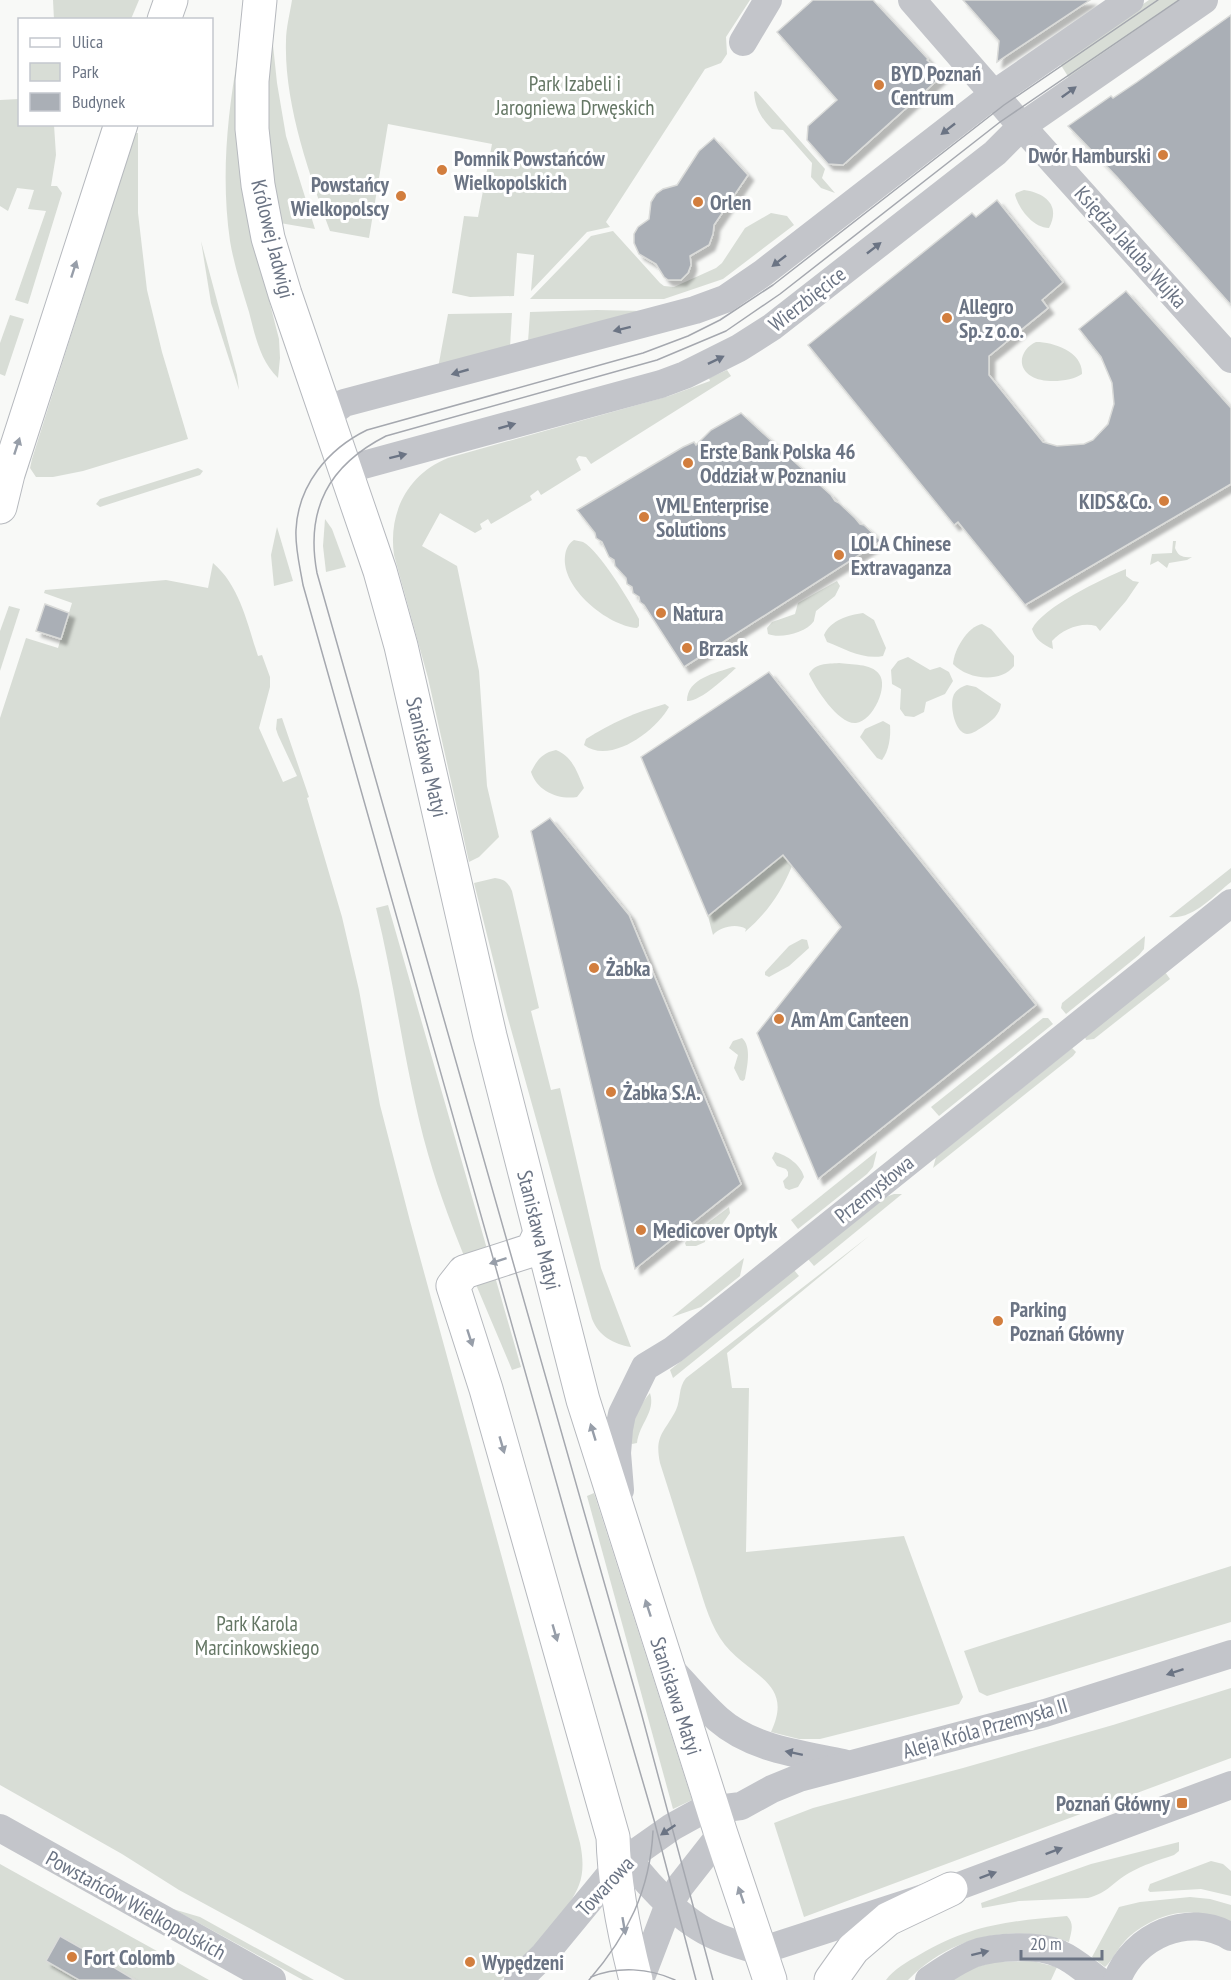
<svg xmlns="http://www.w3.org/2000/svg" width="1231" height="1980" viewBox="0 0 1231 1980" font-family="'PT Sans Narrow',sans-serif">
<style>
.green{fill:#d8ddd6}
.building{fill:#aaafb6;stroke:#dadbd9;stroke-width:1.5;filter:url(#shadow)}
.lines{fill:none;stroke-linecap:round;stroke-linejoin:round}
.secondary-casing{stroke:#b6b9be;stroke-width:35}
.street{stroke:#c3c5ca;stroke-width:28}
.secondary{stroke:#fff;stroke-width:33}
.tram{stroke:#a5a8af;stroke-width:1.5}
.oneway{fill:#6b7484}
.oneway2{fill:#979ea9}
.poi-dot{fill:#d27e3e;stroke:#fff;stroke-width:2}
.labels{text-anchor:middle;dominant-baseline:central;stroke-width:6;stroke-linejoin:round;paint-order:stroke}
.poi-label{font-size:21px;font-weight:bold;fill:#6b7484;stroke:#fff;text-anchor:start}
.park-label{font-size:21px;fill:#657765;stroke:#fff}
.street-label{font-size:21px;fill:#6b7484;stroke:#fff}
</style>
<defs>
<filter id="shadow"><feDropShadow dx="5.5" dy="5.5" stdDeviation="1.5" flood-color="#0004"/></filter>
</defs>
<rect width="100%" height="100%" fill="#f8f9f7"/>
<g class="green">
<polygon points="53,0 139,0 131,19 54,20"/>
<path d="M 292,0 L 750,0 L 726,37 L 727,54 L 721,63 L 705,69 L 606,222 L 610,227 L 587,232 L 531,291 L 534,255 L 517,253 L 514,296 L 470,297 L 452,293 L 464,216 L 478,217 L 492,144 L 388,124 L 369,238 L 330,231 C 309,174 284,103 286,41 C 286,28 290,13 292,0 Z"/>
<polygon points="1149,0 1184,0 1069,78 1059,62"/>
<polygon points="271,26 277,83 286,136 315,229 280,223 271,174 266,100"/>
<path d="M 238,55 L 257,253 L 279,339 L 280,358 L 278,378 C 260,361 255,335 249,312 C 242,289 234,265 230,241 C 221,179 227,117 238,55 Z"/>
<path d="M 756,91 L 825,169 L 822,178 L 835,193 L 821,188 L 811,177 L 812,163 L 783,130 L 772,129 C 761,118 755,108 754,92 Z"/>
<polygon points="19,99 20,124 54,125 56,155 51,186 57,186 62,193 28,304 15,300 46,211 28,209 34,190 17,188 8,211 0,206 0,100"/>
<polygon points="135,133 138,133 138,213 147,290 162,352 188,439 83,471 53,477 36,477 30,468 32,459"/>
<path d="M 1024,190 C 1045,193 1061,205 1049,228 C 1033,228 1019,209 1015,195 L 1016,193 Z"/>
<polygon points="771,213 787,216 794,225 723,279 664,299 530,299 591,236 613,231 660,283 664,286 674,287 716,268 722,263 745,228"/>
<polygon points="201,241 237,375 239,390 211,303"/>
<polygon points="597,310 644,311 528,342 530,312"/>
<polygon points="512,313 510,347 438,368 448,314"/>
<polygon points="10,315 24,319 5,376 0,374 0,343"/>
<path d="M 1036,342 C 1054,342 1083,352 1082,374 C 1071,382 1043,384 1031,376 C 1015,366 1022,348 1036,342 Z"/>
<path d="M 727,370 L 731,376 L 591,464 L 586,457 L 579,456 L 576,459 L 581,470 L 541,495 L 538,490 L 530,496 L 532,500 L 491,524 L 488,519 L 480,524 L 482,529 L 475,533 L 440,513 L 422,546 L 457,566 L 479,671 L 487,786 L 499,837 L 479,857 L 469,862 L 428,678 L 394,555 C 388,512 408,474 448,458 L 669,396 L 710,381 L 709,378 Z"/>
<polygon points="198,468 203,471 200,475 100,507 96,504 100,499"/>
<polygon points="325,519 332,529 346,567 326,572 323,546"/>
<polygon points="277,527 293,581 274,586 271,555"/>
<path d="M 574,540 C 576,541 581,541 583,542 C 599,550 631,603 639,619 L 639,626 L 637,628 C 608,626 561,588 565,556 C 566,549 568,544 574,540 Z"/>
<path d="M 1173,541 L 1176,541 L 1175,548 C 1178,556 1183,558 1192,557 L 1187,560 L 1169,563 L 1167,568 L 1158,561 L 1150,565 L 1152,554 L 1172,553 Z"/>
<path d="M 213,563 C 240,586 247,623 258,656 L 262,655 L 270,677 L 270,687 L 259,728 L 283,782 L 297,776 L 278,735 L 276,729 L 277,719 L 282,718 L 309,797 L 307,798 L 342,917 L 359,990 L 380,1105 L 410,1221 L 580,1843 C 583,1857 584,1872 579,1885 C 570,1911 522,1961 501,1980 L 345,1980 L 179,1890 L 122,1854 L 0,1785 L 0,718 L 26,638 L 58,648 L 72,603 L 44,593 L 45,590 L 166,580 L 208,588 Z"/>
<path d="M 1126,569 L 1126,576 L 1133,581 L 1139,582 L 1126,601 L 1100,631 L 1096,626 C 1081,622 1063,629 1052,641 L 1053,649 C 1043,645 1035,639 1032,629 C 1043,607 1102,579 1126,569 Z"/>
<path d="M 837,581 L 840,586 L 835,596 L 816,611 C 816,611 814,620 814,621 C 806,633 780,639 768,634 L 767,628 L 772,622 L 795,614 L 798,603 Z"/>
<polygon points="9,606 20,609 0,671 0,631"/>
<path d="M 863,613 L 874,620 L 886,648 L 883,656 C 863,660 845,649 827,642 L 824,635 C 831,620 848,615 863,613 Z"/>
<path d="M 982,624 L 991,629 L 1014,656 L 1014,666 C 1000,684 967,679 953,664 C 954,650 967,627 982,624 Z"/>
<polygon points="908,657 930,670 940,667 949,672 953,681 945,694 926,702 924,712 914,717 905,716 900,709 901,689 892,684 891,670 898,661"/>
<path d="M 839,663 C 851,665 871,663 879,674 C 889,686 873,721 856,723 C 839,725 815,688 809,674 C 815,663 827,664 839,663 Z"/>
<path d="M 733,667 L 736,668 C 726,677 700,702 687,701 C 687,678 716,673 733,667 Z"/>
<path d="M 967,685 L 976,687 L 1001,704 C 1000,714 992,721 984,726 C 979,729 973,734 967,734 C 955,733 950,707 953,697 C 955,690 961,687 967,685 Z"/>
<path d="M 665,704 L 669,707 C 656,731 610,765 584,745 L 586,739 C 611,723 636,712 665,704 Z"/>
<path d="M 883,721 L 890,725 C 891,736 889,751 882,760 L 877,758 L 860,737 L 865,729 Z"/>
<path d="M 556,750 C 573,757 577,772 584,788 L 577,797 C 558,800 537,791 531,772 C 537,760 542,753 556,750 Z"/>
<path d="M 783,855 L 792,866 C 781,893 767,913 745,932 L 746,929 C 736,923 720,927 713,935 L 708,916 Z"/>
<path d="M 1231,868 L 1231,882 C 1213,896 1193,920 1169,917 Z"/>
<path d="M 495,878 C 504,879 508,882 512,891 L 539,1008 L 531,1011 L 551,1090 L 560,1088 L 601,1268 L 631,1347 C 613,1344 599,1336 592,1319 L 507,1015 L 474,883 Z"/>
<path d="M 388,905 L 521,1367 L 512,1370 C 483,1299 449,1228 428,1154 C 405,1073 396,989 376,908 Z"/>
<polygon points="1145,936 1144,949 1139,955 1066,1014 1061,1008 1062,1003"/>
<polygon points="802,939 807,940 809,948 789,966 769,977 765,975 765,972 789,946"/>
<polygon points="1165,972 1170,979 1094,1039 1086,1040 1085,1037"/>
<polygon points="1043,1018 1048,1018 1053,1024 939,1116 931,1107"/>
<path d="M 742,1038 C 752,1047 747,1067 745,1079 L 743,1081 L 740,1080 L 734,1068 L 738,1055 L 729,1048 L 733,1041 Z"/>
<polygon points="1072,1048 1076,1052 1073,1056 933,1168 936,1157"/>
<polygon points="877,1151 873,1167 867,1174 798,1229 791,1220"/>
<path d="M 775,1152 C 787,1155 801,1165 804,1177 L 798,1187 L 789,1190 L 785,1188 L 783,1181 L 788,1176 L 788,1172 L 786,1169 L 777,1166 L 772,1158 Z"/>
<polygon points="894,1194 902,1194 814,1266 808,1259 883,1198"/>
<polygon points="729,1207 730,1213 721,1226 706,1231 705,1242 696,1246 686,1246 685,1243 691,1236"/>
<path d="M 869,1236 L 727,1353 L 732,1388 L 749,1388 L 746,1552 L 904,1536 L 963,1697 L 959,1704 L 820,1739 L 799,1739 L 771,1732 C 796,1679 744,1676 720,1638 C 708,1619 702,1595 695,1573 C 683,1537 672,1500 660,1463 C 654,1435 665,1432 676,1410 C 681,1399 678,1388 686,1378 Z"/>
<polygon points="744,1258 740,1276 701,1307 672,1317"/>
<polygon points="794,1270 799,1276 673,1378 670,1370"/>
<path d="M 650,1393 C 656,1412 639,1424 637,1443 L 632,1444 L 630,1442 C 631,1423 638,1407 650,1393 Z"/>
<polygon points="594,1493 692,1800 673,1809 587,1496"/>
<polygon points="1231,1566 1231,1622 987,1696 979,1692 964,1651"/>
<polygon points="1231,1688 1231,1758 804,1917 774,1823 813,1808 963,1768 1113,1725"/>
<path d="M 1179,1842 L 1179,1851 L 1174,1855 C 1159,1860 1143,1865 1129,1873 C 1113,1882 1108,1893 1088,1898 L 1019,1901 L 982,1908 L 981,1903 L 1091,1864 Z"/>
<polygon points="1211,1861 1223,1864 1231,1871 1231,1896 1201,1889 1150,1892 1148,1890 1150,1884"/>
<path d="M 0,1864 C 69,1903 140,1941 209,1980 L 0,1980 Z"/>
<path d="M 1190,1897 L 1210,1899 L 1231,1905 L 1231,1922 C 1219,1919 1206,1914 1194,1913 C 1170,1910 1141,1924 1125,1941 C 1117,1949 1113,1960 1105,1967 L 1092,1957 L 1119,1907 L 1140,1902 Z"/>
<polygon points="173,1909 200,1917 314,1980 303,1980"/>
<path d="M 1067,1916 C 1075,1924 1071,1932 1069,1942 C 1011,1923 951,1936 908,1980 L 886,1980 C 893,1970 908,1961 919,1955 C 970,1925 1009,1921 1067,1916 Z"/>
<polygon points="1032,1961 1057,1967 1051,1980 948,1980 964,1971 993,1962"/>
</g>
<g class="building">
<polygon points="813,0 873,0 928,59 927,60 943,75 843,165 828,164 807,140 808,126 837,100 777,32"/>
<polygon points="963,0 1090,0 997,62 999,41"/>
<polygon points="1231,15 1231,305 1117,177 1068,126 1111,96 1113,98 1137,82"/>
<polygon points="714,138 748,175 714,225 713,234 709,245 690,256 691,265 688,273 681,280 668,280 664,277 656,264 639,254 634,243 634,234 638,227 649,219 651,202 656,194 663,189 677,185 699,151"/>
<polygon points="997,200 1063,282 1042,300 1048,308 989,356 989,375 1043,442 1057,446 1084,444 1093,440 1108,424 1114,404 1112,383 1101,357 1079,329 1126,291 1231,408 1231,484 1025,605 958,522 954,525 808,345 972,213 976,217"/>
<polygon points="741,413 831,495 835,501 839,503 855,518 860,524 864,525 881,541 684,667 644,605 640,602 639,597 633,593 632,587 627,584 626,578 615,566 614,560 609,557 602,542 596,538 595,533 577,510 683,447 694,442 696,445 711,430"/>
<polygon points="45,604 69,613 61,639 36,631"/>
<polygon points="769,672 1036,1005 818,1179 757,1033 841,927 783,855 708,916 641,757"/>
<polygon points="550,818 629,915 741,1184 635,1269 531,831"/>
<polygon points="60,1936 90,1953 135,1980 79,1980 46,1961"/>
</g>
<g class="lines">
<g class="secondary-casing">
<g id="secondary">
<polyline points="260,0 252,81 252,129 258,185 268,238 285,294 380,571 401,646 490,1036 583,1400 721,1834 770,1980"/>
<polyline points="164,20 171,0"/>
<polyline points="0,507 8,474 121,124"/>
<path d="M 540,1233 L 532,1250 L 464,1272 L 453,1286 L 486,1389 L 613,1837 C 614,1885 624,1933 636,1980"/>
<polyline points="831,1980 853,1949 888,1919 951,1889"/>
</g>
</g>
<g class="street">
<polyline points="912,0 1025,130 1231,359"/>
<polyline points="743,42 768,0"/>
<polyline points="326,417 344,403 695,310 725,299 763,273 994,94 1130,0"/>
<polyline points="345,470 661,384 685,375 739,348 772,327 995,153 1022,126 1204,0"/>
<polyline points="620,1490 617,1453 619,1429 622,1414 645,1367 673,1350 736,1300 1231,903"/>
<path d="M 667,1665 C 684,1683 700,1703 718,1719 C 752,1749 800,1754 843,1763"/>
<polyline points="0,1828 272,1980"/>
<path d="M 618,1844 C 640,1877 676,1917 711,1934 C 727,1942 743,1946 760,1951 L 951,1889 L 1231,1785"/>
<polyline points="518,1980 544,1955 614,1870 628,1858 672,1827 701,1811 741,1806 772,1789 799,1778 1045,1713 1231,1654"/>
<polyline points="640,1980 669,1904 681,1885 721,1834"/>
<path d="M 929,1980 C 943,1970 957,1961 973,1954 C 994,1946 1039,1944 1060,1954 C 1074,1960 1086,1971 1098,1980"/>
<path d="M 1117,1980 C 1133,1936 1189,1911 1231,1937"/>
</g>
<use href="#secondary" class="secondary"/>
<g class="tram">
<path d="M 591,1977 C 618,1966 649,1968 675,1980"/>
<path d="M 589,1980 C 628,1935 650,1890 653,1831"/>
<path d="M 696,1980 L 654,1820 L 578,1559 L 303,585 C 300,567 295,548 296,530 C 298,485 328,449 367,430 L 643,353 L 688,336 L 720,320 L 773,285 L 1004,105 L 1158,0"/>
<path d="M 713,1980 L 641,1712 L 317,573 C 305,509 329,465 386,436 L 657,360 L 726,331 L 780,294 L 1000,122 L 1179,0"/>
</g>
</g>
<defs><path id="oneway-solid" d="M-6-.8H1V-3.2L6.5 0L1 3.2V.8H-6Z" transform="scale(1.5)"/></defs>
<g class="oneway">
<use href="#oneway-solid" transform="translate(1069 92) rotate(-36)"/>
<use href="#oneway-solid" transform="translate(948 129) rotate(142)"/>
<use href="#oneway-solid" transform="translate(874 248) rotate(-38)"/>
<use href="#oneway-solid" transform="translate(779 261) rotate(142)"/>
<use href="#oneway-solid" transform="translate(622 329) rotate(166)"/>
<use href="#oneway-solid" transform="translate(716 360) rotate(-26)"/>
<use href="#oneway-solid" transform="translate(460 372) rotate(164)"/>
<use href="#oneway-solid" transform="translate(507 426) rotate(-16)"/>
<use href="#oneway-solid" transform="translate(398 456) rotate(-14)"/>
<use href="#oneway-solid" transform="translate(1175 1672) rotate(162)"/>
<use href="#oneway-solid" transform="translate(794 1753) rotate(-168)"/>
<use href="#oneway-solid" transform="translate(668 1830) rotate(146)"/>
<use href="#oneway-solid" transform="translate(1054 1851) rotate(-21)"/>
<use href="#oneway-solid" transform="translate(988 1875) rotate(-20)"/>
<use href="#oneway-solid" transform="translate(980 1953) rotate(-14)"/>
</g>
<g class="oneway2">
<use href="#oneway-solid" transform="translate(74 269) rotate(-72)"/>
<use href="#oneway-solid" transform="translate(17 446) rotate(-72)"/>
<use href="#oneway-solid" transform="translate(498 1261) rotate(162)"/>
<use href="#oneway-solid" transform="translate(470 1338) rotate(72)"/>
<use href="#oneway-solid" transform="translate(593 1432) rotate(-107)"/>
<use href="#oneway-solid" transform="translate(502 1445) rotate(74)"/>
<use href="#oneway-solid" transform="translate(648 1608) rotate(-108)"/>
<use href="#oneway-solid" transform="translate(555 1633) rotate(74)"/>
<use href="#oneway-solid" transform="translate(741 1895) rotate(-109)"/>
<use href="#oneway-solid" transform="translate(624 1926) rotate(80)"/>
</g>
<g class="poi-dot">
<circle cx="879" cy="85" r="6"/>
<circle cx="1163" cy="155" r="6"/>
<circle cx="442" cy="170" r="6"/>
<circle cx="401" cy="196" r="6"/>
<circle cx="698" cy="202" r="6"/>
<circle cx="947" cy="318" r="6"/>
<circle cx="688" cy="463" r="6"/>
<circle cx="1164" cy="501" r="6"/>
<circle cx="644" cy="517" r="6"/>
<circle cx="839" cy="555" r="6"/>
<circle cx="661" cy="613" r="6"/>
<circle cx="687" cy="648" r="6"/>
<circle cx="594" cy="968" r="6"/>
<circle cx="779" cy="1019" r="6"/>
<circle cx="611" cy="1092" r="6"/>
<circle cx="641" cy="1230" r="6"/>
<circle cx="998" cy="1321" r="6"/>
<rect x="1176" y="1797" width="12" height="12" rx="3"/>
<circle cx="72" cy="1957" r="6"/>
<circle cx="470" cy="1962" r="6"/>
</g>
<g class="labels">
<g class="poi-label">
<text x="891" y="73">BYD Poznań<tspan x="891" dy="24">Centrum</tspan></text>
<text x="1151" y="155" text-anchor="end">Dwór Hamburski</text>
<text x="454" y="158">Pomnik Powstańców<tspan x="454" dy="24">Wielkopolskich</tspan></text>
<text x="389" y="184" text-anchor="end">Powstańcy<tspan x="389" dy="24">Wielkopolscy</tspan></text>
<text x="710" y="202">Orlen</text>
<text x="959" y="306">Allegro<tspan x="959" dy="24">Sp. z o.o.</tspan></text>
<text x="700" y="451">Erste Bank Polska 46<tspan x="700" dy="24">Oddział w Poznaniu</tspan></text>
<text x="1152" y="501" text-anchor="end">KIDS&amp;Co.</text>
<text x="656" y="505">VML Enterprise<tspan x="656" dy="24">Solutions</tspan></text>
<text x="851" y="543">LOLA Chinese<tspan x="851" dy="24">Extravaganza</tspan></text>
<text x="673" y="613">Natura</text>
<text x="699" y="648">Brzask</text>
<text x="606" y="968">Żabka</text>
<text x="791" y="1019">Am Am Canteen</text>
<text x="623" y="1092">Żabka S.A.</text>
<text x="653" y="1230">Medicover Optyk</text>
<text x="1010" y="1309">Parking<tspan x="1010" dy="24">Poznań Główny</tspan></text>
<text x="1170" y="1803" text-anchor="end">Poznań Główny</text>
<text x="84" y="1957">Fort Colomb</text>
<text x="482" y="1962">Wypędzeni</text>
</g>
<g class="park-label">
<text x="575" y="83">Park Izabeli i<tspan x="575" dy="24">Jarogniewa Drwęskich</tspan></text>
<text x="257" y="1623">Park Karola<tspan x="257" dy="24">Marcinkowskiego</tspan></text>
</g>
<g class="street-label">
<text transform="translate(273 239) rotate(76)">Królowej Jadwigi</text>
<text transform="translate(1131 247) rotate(48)">Księdza Jakuba Wujka</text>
<text transform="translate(807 299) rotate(-38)">Wierzbięcice</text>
<text transform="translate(427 757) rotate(77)">Stanisława Matyi</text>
<text transform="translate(874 1189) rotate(-39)">Przemysłowa</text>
<text transform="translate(539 1230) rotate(76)">Stanisława Matyi</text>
<text transform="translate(676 1696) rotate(72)">Stanisława Matyi</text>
<text transform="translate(985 1728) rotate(-16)">Aleja Króla Przemysła II</text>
<text transform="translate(605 1886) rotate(-47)">Towarowa</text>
<text transform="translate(136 1905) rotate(29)">Powstańców Wielkopolskich</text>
</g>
</g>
<rect x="18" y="18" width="195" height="108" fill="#ffffff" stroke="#c4c7ce" stroke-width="1.5"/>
<rect x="30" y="38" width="30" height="9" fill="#ffffff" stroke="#c4c7ce" stroke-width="1.5"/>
<text x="72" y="48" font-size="18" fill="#6b7484">Ulica</text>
<rect x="30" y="63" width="30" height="18" fill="#d8ddd6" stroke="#c4c7ce" stroke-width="1.5"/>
<text x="72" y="78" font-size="18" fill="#6b7484">Park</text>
<rect x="30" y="93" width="30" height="18" fill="#aaafb6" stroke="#c4c7ce" stroke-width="1.5"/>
<text x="72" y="108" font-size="18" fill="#6b7484">Budynek</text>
<path d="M1021 1950v9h81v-9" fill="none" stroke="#6b7484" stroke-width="3"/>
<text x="1030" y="1950" font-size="18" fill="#6b7484" stroke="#ffffff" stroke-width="4.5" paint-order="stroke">20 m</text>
</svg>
